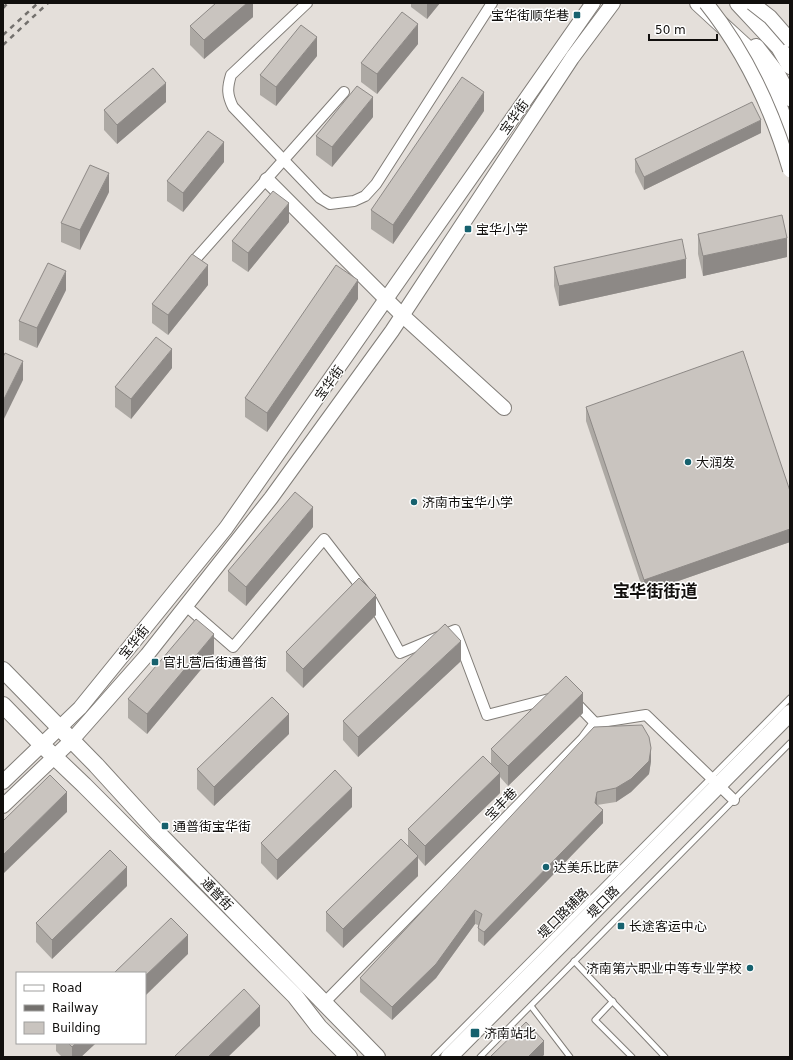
<svg xmlns="http://www.w3.org/2000/svg" width="793" height="1060" viewBox="0 0 793 1060" font-family="'DejaVu Sans','Noto Sans SC',sans-serif">
<style>
.lines{fill:none;stroke-linecap:round;stroke-linejoin:round}
.lane-casing{stroke:#817d78;stroke-width:7}
.street-casing{stroke:#817d78;stroke-width:12}
.secondary-casing{stroke:#817d78;stroke-width:16}
.primary-casing{stroke:#817d78;stroke-width:18}
.lane{stroke:#fff;stroke-width:5}
.street{stroke:#fff;stroke-width:10}
.secondary{stroke:#fff;stroke-width:14}
.primary{stroke:#fff;stroke-width:16}
.rail{stroke:#73706d;stroke-width:2.5;stroke-dasharray:5 5;stroke-linecap:butt}
.secondary-bridge-casing{stroke:#817d78;stroke-width:16;stroke-linecap:butt}
.secondary-bridge{stroke:#fff;stroke-width:14}
.wall{fill:#ada9a4}
.shaded-wall{fill:#8d8986}
.building{fill:#c9c4bf;stroke:#8d8986}
.poi-dot{fill:#16616e;stroke:#fff;stroke-width:1.5}
.labels{text-anchor:middle;dominant-baseline:central;stroke-width:3;stroke-linejoin:round;paint-order:stroke}
.poi-label{font-size:13px;fill:#110f0d;stroke:#fff;text-anchor:start}
.street-label{font-size:13px;fill:#110f0d;stroke:#fff}
.district-label{font-size:17px;font-weight:bold;fill:#110f0d;stroke:#fff}
</style>
<rect width="100%" height="100%" fill="#e4dfda"/>
<g class="lines">
<g class="lane-casing">
<g id="lane">
<polyline points="574,961 665,1057"/>
<polyline points="613,1001 595,1020 632,1057"/>
<polyline points="531,1006 570,1057"/>
<polyline points="434,1057 790,698"/>
<polyline points="480,1057 790,743"/>
</g>
</g>
<g class="street-casing">
<g id="street">
<path d="M 307,3 L 231,75 C 227,88 227,95 233,107 L 320,198 L 330,204 L 354,201 L 365,196 L 376,184 L 492,3"/>
<polyline points="193,262 344,92"/>
<polyline points="186,606 233,647 324,539 372,601 400,653 455,630 487,715 553,698"/>
<polyline points="574,701 595,723"/>
<polyline points="324,1003 583,739 595,723 646,715 734,800"/>
</g>
</g>
<g class="secondary-casing">
<g id="secondary">
<polyline points="267,180 402,315 504,408"/>
<polyline points="3,782 80,708 226,528 593,3"/>
<polyline points="3,806 71,741 147,655 271,498 392,331 572,58 613,3"/>
</g>
</g>
<g class="primary-casing">
<g id="primary">
<polyline points="698,3 748,49 778,104 790,135"/>
<polyline points="738,3 779,47 790,66"/>
<polyline points="756,47 777,74 790,98"/>
<polyline points="3,670 96,765 159,834 377,1057"/>
<polyline points="3,705 42,745 84,785 295,996 319,1027 349,1057"/>
<polyline points="449,1057 790,713"/>
</g>
</g>
<use href="#lane" class="lane"/>
<use href="#street" class="street"/>
<use href="#secondary" class="secondary"/>
<use href="#primary" class="primary"/>
<g class="rail">
<polyline points="3,8 8,3"/>
<polyline points="3,35 38,3"/>
<polyline points="3,45 48,3"/>
</g>
<g class="secondary-bridge-casing">
<g id="secondary-bridge">
<path d="M 706,3 C 746,53 772,109 790,170"/>
<polyline points="752,3 770,17 790,40"/>
</g>
</g>
<use href="#secondary-bridge" class="secondary-bridge"/>
</g>
<g class="wall">
<polygon points="253,3 253,17 204,59 190,45 190,26"/>
<polygon points="411,3 440,3 427,19 411,7"/>
<polygon points="418,44 377,94 361,82 361,63"/>
<polygon points="317,56 276,106 260,95 260,75"/>
<polygon points="166,102 117,144 104,130 104,110"/>
<polygon points="484,111 393,244 371,229 371,210"/>
<polygon points="373,117 332,167 316,155 316,136"/>
<polygon points="761,133 644,190 635,172 635,159"/>
<polygon points="224,162 183,212 167,201 167,181"/>
<polygon points="109,192 80,250 61,242 61,223"/>
<polygon points="289,222 248,272 232,261 232,241"/>
<polygon points="698,234 787,257 703,276 698,254"/>
<polygon points="554,267 686,278 559,306 554,286"/>
<polygon points="208,285 168,335 152,323 152,304"/>
<polygon points="66,290 37,348 19,340 19,321"/>
<polygon points="358,299 267,432 245,417 245,398"/>
<polygon points="172,368 131,419 115,407 115,387"/>
<polygon points="586,407 790,491 790,542 644,593 586,421"/>
<polygon points="313,527 246,606 228,591 228,571"/>
<polygon points="376,615 303,688 286,671 286,652"/>
<polygon points="214,654 147,734 128,718 128,699"/>
<polygon points="461,661 358,757 343,740 343,721"/>
<polygon points="583,713 508,786 500,777 500,793 425,866 418,858 418,876 343,948 326,931 326,912 408,846 408,829 491,765 491,749"/>
<polygon points="594,727 651,761 649,774 631,792 616,802 597,805 603,823 484,946 478,941 478,925 475,924 436,978 392,1020 360,992 360,978"/>
<polygon points="289,734 214,806 197,789 197,769"/>
<polygon points="352,807 277,880 261,863 261,843"/>
<polygon points="127,886 52,959 36,942 36,923"/>
<polygon points="56,1043 96,1043 81,1057 62,1057 56,1051"/>
</g>
<g class="shaded-wall">
<polygon points="247,3 253,3 253,17 204,59 204,40"/>
<polygon points="427,3 440,3 427,19"/>
<polygon points="418,24 418,44 377,94 377,74"/>
<polygon points="317,37 317,56 276,106 276,87"/>
<polygon points="166,83 166,102 117,144 117,125"/>
<polygon points="484,92 484,111 393,244 393,225"/>
<polygon points="373,97 373,117 332,167 332,147"/>
<polygon points="761,120 761,133 644,190 644,177"/>
<polygon points="224,142 224,162 183,212 183,193"/>
<polygon points="109,173 109,192 80,250 80,230"/>
<polygon points="289,203 289,222 248,272 248,253"/>
<polygon points="787,238 787,257 703,276 703,256"/>
<polygon points="686,259 686,278 559,306 559,286"/>
<polygon points="208,265 208,285 168,335 168,315"/>
<polygon points="66,271 66,290 37,348 37,328"/>
<polygon points="358,280 358,299 267,432 267,413"/>
<polygon points="172,349 172,368 131,419 131,399"/>
<polygon points="23,361 23,380 3,421 3,401"/>
<polygon points="313,507 313,527 246,606 246,587"/>
<polygon points="790,529 790,542 644,593 644,580"/>
<polygon points="376,595 376,615 303,688 303,669"/>
<polygon points="214,634 214,654 147,734 147,714"/>
<polygon points="461,641 461,661 358,757 358,737"/>
<polygon points="583,693 583,713 508,786 508,766"/>
<polygon points="289,714 289,734 214,806 214,787"/>
<polygon points="651,748 651,761 649,774 631,792 616,802 616,788"/>
<polygon points="500,773 500,793 425,866 425,846"/>
<polygon points="352,788 352,807 277,880 277,860"/>
<polygon points="67,792 67,812 3,874 3,855"/>
<polygon points="597,792 597,805 595,803"/>
<polygon points="603,810 603,823 484,946 484,932"/>
<polygon points="418,856 418,876 343,948 343,929"/>
<polygon points="127,867 127,886 52,959 52,940"/>
<polygon points="475,910 475,924 436,978 392,1020 392,1007"/>
<polygon points="188,935 188,954 145,996 145,976"/>
<polygon points="260,1006 260,1026 228,1057 208,1057"/>
<polygon points="544,1041 544,1055 542,1057 528,1057"/>
<polygon points="76,1043 96,1043 81,1057 72,1057 72,1047"/>
</g>
<g class="building">
<polygon points="216,3 247,3 204,40 190,26"/>
<polygon points="402,12 418,24 377,74 361,63"/>
<polygon points="301,25 317,37 276,87 260,75"/>
<polygon points="153,68 166,83 117,125 104,110"/>
<polygon points="462,77 484,92 393,225 371,210"/>
<polygon points="357,86 373,97 332,147 316,136"/>
<polygon points="752,102 761,120 644,177 635,159"/>
<polygon points="208,131 224,142 183,193 167,181"/>
<polygon points="90,165 109,173 80,230 61,223"/>
<polygon points="273,191 289,203 248,253 232,241"/>
<polygon points="782,215 787,238 703,256 698,234"/>
<polygon points="682,239 686,259 559,286 554,267"/>
<polygon points="192,254 208,265 168,315 152,304"/>
<polygon points="48,263 66,271 37,328 19,321"/>
<polygon points="336,265 358,280 267,413 245,398"/>
<polygon points="156,337 172,349 131,399 115,387"/>
<polygon points="743,351 790,491 790,529 644,580 586,407"/>
<polygon points="5,353 23,361 3,401 3,357"/>
<polygon points="295,492 313,507 246,587 228,571"/>
<polygon points="359,578 376,595 303,669 286,652"/>
<polygon points="196,619 214,634 147,714 128,699"/>
<polygon points="445,624 461,641 358,737 343,721"/>
<polygon points="566,676 583,693 508,766 491,749"/>
<polygon points="272,697 289,714 214,787 197,769"/>
<polygon points="642,725 649,737 651,748 649,761 631,779 616,788 597,792 595,803 603,810 484,932 478,928 482,914 475,910 436,964 392,1007 360,978 594,727"/>
<polygon points="483,756 500,773 425,846 408,829"/>
<polygon points="335,770 352,788 277,860 261,843"/>
<polygon points="50,775 67,792 3,855 3,821"/>
<polygon points="401,839 418,856 343,929 326,912"/>
<polygon points="110,850 127,867 52,940 36,923"/>
<polygon points="171,918 188,935 145,976 145,973 114,973"/>
<polygon points="244,989 260,1006 208,1057 174,1057"/>
<polygon points="526,1022 544,1041 528,1057 490,1057"/>
<polygon points="68,1043 76,1043 72,1047"/>
</g>
<g class="poi-dot">
<rect x="573" y="11" width="8" height="8" rx="2"/>
<rect x="464" y="225" width="8" height="8" rx="2"/>
<circle cx="688" cy="462" r="4"/>
<circle cx="414" cy="502" r="4"/>
<rect x="151" y="658" width="8" height="8" rx="2"/>
<rect x="161" y="822" width="8" height="8" rx="2"/>
<circle cx="546" cy="867" r="4"/>
<rect x="617" y="922" width="8" height="8" rx="2"/>
<circle cx="750" cy="968" r="4"/>
<rect x="470" y="1028" width="10" height="10" rx="2"/>
</g>
<g class="labels">
<g class="poi-label">
<text x="569" y="15" text-anchor="end">宝华街顺华巷</text>
<text x="476" y="229">宝华小学</text>
<text x="696" y="462">大润发</text>
<text x="422" y="502">济南市宝华小学</text>
<text x="163" y="662">官扎营后街通普街</text>
<text x="173" y="826">通普街宝华街</text>
<text x="554" y="867">达美乐比萨</text>
<text x="629" y="926">长途客运中心</text>
<text x="742" y="968" text-anchor="end">济南第六职业中等专业学校</text>
<text x="484" y="1033">济南站北</text>
</g>
<g class="street-label">
<text transform="translate(514 117) rotate(-55)">宝华街</text>
<text transform="translate(329 383) rotate(-55)">宝华街</text>
<text transform="translate(134 642) rotate(-51)">宝华街</text>
<text transform="translate(501 804) rotate(-46)">宝丰巷</text>
<text transform="translate(217 894) rotate(46)">通普街</text>
<text transform="translate(603 902) rotate(-45)">堤口路</text>
<text transform="translate(563 913) rotate(-45)">堤口路辅路</text>
</g>
<g class="district-label">
<text x="655" y="591">宝华街街道</text>
</g>
</g>
<rect width="793" height="1060" fill="none" stroke="#110f0d" stroke-width="8"/>
<rect x="16" y="972" width="130" height="72" fill="#ffffff" stroke="#a09f9e"/>
<rect x="24" y="985" width="20" height="6" fill="#ffffff" stroke="#a09f9e"/>
<text x="52" y="992" font-size="12" fill="#110f0d">Road</text>
<rect x="24" y="1005" width="20" height="6" fill="#73706d" stroke="#a09f9e"/>
<text x="52" y="1012" font-size="12" fill="#110f0d">Railway</text>
<rect x="24" y="1022" width="20" height="12" fill="#c9c4bf" stroke="#a09f9e"/>
<text x="52" y="1032" font-size="12" fill="#110f0d">Building</text>
<path d="M649 34v6h68v-6" fill="none" stroke="#110f0d" stroke-width="2"/>
<text x="655" y="34" font-size="12" fill="#110f0d" stroke="#ffffff" stroke-width="3" paint-order="stroke">50 m</text>
</svg>
